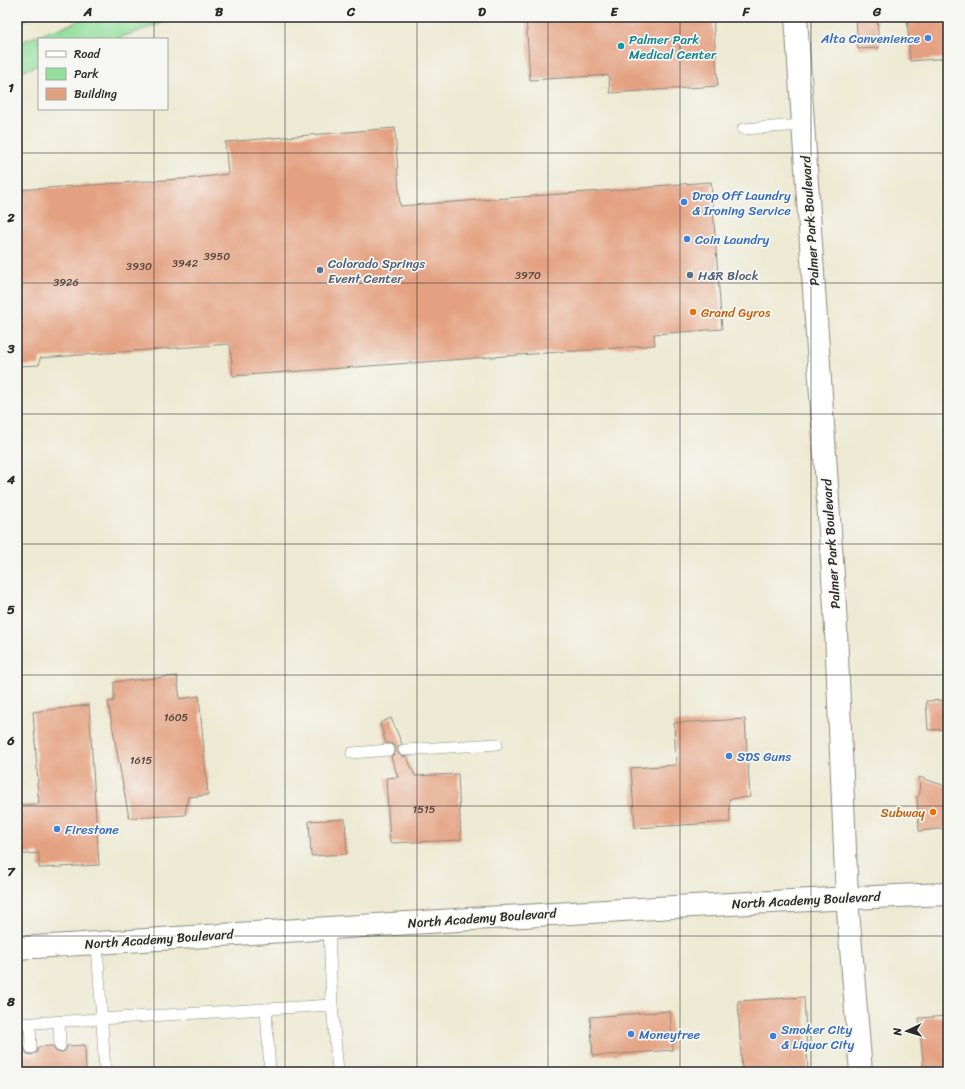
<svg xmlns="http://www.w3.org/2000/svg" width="965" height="1089" viewBox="0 0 965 1089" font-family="Sriracha,sans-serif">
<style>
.green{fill:#93df9c;stroke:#5f8564}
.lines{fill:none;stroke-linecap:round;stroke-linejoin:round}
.stream{stroke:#70c1ec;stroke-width:6}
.building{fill:#e4a181}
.lane-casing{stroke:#8c8a7e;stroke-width:12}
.secondary-casing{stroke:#8c8a7e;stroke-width:24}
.highway-casing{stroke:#8c8a7e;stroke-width:24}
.lane{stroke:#fff;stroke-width:11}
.secondary{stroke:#fff;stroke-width:22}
.highway{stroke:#fff;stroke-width:22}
.grid{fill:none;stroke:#2b2b2b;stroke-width:1;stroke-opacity:0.55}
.shop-dot{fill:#3f7fe0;stroke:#f6f6f2;stroke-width:1.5}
.culture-dot{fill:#0f9aa8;stroke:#f6f6f2;stroke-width:1.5}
.service-dot{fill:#5c6f8a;stroke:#f6f6f2;stroke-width:1.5}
.food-dot{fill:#e8710a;stroke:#f6f6f2;stroke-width:1.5}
.labels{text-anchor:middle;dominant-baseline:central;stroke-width:3.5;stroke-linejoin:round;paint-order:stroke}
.number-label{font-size:11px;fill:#594840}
.shop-label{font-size:13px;fill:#366cbe;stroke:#f6f6f2;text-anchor:start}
.culture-label{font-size:13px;fill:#0d838f;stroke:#f6f6f2;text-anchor:start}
.street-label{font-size:13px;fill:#2b2b2b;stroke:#f6f6f2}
.service-label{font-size:13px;fill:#4e5e75;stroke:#f6f6f2;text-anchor:start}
.food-label{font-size:13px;fill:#c56008;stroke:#f6f6f2;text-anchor:start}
.neatline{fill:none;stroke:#2b2b2b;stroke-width:1.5}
.grid-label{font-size:13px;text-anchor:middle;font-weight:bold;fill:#2b2b2b}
</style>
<rect width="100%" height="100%" fill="#f6f6f2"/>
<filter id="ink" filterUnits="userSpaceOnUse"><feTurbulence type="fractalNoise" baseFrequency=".025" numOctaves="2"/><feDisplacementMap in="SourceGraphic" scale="8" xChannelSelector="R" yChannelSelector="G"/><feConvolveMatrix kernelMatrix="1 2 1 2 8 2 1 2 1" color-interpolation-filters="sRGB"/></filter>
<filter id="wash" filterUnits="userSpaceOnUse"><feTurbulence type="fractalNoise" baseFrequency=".012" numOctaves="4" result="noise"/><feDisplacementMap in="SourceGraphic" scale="16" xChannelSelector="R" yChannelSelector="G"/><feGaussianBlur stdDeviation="0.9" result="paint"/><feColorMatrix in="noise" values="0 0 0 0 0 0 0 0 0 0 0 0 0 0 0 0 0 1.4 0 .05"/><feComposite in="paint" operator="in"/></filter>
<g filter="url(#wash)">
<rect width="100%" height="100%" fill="#ede9d2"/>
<polygon class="green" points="91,17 180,17 116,39 39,39 39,65 17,73 17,43"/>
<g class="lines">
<polyline class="stream" points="17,21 27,17"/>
</g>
<g id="blocks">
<g class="building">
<polygon points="526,17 713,17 718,86 610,93 609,75 530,80"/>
<polygon points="856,17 877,17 879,48 858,49"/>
<polygon points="907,17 948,17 948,58 910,61"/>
<polygon points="395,128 400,206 655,187 655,186 711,182 722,329 654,334 655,345 233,376 230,344 40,358 39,365 17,366 17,190 195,178 228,174 225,142"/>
<polygon points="177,676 180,699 199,696 208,795 188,797 185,815 129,818 108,702 114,701 114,682"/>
<polygon points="948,700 948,729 928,730 926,701"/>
<polygon points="89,705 99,865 39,868 39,853 17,855 17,805 39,804 37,783 38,783 33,712"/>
<polygon points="391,718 402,744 398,747 398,754 401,756 407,757 415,776 458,774 461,840 390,843 386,778 398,777 391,757 395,753 396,750 395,746 392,744 386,743 380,723"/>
<polygon points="745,719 750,797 729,799 730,822 635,828 631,768 676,765 674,723"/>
<polygon points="919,777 948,787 948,828 919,831 917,797 920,794"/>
<polygon points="345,819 347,854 311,856 309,821"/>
<polygon points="804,997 808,1072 742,1072 738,1001"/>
<polygon points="670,1011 673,1050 593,1056 590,1017"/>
<polygon points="948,1016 948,1072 924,1072 919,1018"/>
<polygon points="85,1045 86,1072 17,1072 17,1048 24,1048 25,1051 27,1054 32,1055 37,1052 38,1047 53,1046 54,1049 56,1052 61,1053 66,1050 67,1046"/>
</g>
</g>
</g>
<g filter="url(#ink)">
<use href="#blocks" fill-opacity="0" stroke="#8c8a7e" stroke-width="1"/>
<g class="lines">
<g class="lane-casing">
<g id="lane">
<polyline points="743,129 803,125"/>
<polyline points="404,750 497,744"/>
<polyline points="352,753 389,750"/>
<polyline points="329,928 332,1005"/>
<polyline points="97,943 105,1072"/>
<polyline points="266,1009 270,1072"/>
<polyline points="59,1022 60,1046"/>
<polyline points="17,1024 332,1005 338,1072"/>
<polyline points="30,1024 31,1048"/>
</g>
</g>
<g class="secondary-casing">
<polyline id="secondary" points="796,17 835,607 847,898 861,1072"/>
</g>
<g class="highway-casing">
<path id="highway" d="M 17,948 C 327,929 637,906 948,894"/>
</g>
<use href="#lane" class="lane"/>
<use href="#secondary" class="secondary"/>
<use href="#highway" class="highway"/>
</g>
</g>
<path class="grid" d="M 154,17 L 154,39M 285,17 L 285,1072M 417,17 L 417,1072M 548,17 L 548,1072M 680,17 L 680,1072M 811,17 L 811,1072M 154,109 L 154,1072M 17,153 L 948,153M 17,283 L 948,283M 17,414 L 948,414M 17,544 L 948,544M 17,675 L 948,675M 17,806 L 948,806M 17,936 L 948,936"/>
<g class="shop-dot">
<circle cx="928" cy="38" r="4"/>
<circle cx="684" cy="202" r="4"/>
<circle cx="687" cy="239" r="4"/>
<circle cx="729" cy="756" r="4"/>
<circle cx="57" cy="829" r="4"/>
<circle cx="631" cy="1034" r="4"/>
<circle cx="773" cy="1036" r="4"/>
</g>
<circle class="culture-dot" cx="621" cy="46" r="4"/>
<g class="service-dot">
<circle cx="320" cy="270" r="4"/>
<circle cx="690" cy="275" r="4"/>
</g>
<g class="food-dot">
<circle cx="693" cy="312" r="4"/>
<circle cx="933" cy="812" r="4"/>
</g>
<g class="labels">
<g class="number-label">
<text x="217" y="256">3950</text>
<text x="185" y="263">3942</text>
<text x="139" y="266">3930</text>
<text x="528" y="275">3970</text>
<text x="66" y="282">3926</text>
<text x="176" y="717">1605</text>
<text x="141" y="760">1615</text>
<text x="424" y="809">1515</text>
</g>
<g class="shop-label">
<text x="920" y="38" text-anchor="end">Alta Convenience</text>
<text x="692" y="195">Drop Off Laundry<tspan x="692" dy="15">&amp; Ironing Service</tspan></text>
<text x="695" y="239">Coin Laundry</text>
<text x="737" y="756">SDS Guns</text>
<text x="65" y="829">Firestone</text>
<text x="781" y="1029">Smoker City<tspan x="781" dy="15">&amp; Liquor City</tspan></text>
<text x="639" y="1034">Moneytree</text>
</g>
<g class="culture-label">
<text x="629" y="39">Palmer Park<tspan x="629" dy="15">Medical Center</tspan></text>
</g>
<g class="street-label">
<text transform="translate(810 221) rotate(-94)">Palmer Park Boulevard</text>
<text transform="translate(831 544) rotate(-94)">Palmer Park Boulevard</text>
<text transform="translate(806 900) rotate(-3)">North Academy Boulevard</text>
<text transform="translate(482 918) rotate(-4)">North Academy Boulevard</text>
<text transform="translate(159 939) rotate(-4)">North Academy Boulevard</text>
</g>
<g class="service-label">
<text x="328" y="263">Colorado Springs<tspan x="328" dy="15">Event Center</tspan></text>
<text x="698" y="275">H&amp;R Block</text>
</g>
<g class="food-label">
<text x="701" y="312">Grand Gyros</text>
<text x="925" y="812" text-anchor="end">Subway</text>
</g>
</g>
<rect width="965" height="1089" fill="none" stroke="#f6f6f2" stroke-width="44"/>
<rect x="38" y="38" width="130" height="72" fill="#f6f6f2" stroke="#a5a5a2"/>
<rect x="46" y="51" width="20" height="6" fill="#ffffff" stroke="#a5a5a2"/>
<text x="74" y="58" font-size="12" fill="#2b2b2b">Road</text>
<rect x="46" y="68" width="20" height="12" fill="#93df9c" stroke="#a5a5a2"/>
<text x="74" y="78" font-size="12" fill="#2b2b2b">Park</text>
<rect x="46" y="88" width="20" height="12" fill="#e4a181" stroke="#a5a5a2"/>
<text x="74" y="98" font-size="12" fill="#2b2b2b">Building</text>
<g transform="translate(907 1031) rotate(266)" stroke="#f6f6f2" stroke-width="3" paint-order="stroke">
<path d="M0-3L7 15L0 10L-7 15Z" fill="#2b2b2b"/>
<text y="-6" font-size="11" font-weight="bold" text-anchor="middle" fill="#2b2b2b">N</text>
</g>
<rect x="22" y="22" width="921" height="1045" class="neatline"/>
<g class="grid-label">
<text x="88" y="16">A</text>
<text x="219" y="16">B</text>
<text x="351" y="16">C</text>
<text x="482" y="16">D</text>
<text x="614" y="16">E</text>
<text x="746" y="16">F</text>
<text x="877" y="16">G</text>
<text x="11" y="92">1</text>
<text x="11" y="222">2</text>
<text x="11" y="353">3</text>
<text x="11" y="484">4</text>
<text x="11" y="614">5</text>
<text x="11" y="745">6</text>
<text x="11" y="876">7</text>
<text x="11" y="1006">8</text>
</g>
</svg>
